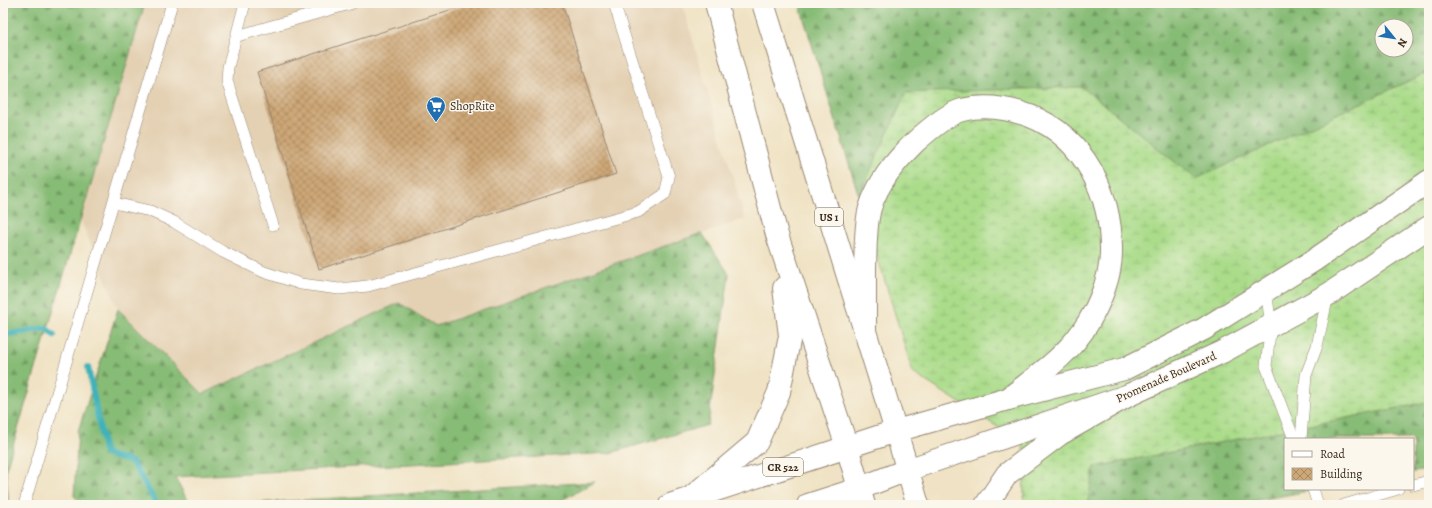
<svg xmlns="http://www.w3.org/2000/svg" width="1432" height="508" viewBox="0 0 1432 508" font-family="Alegreya,serif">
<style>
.built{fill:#e4d1b4}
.forest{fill:url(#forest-firs);stroke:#61734a;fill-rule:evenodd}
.wetland{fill:url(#wetland-marsh);stroke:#728354}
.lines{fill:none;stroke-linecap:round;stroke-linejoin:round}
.stream{stroke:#41b2b9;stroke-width:6}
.building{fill:url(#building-cross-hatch)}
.service-casing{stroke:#968672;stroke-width:12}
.tertiary-casing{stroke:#968672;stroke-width:24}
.primary-casing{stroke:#968672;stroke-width:24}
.trunk-casing{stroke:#968672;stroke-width:24}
.service{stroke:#fff;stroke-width:11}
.tertiary{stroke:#fff;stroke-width:22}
.primary{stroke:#fff;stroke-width:22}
.trunk{stroke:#fff;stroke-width:22}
.labels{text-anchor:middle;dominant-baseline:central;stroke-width:3;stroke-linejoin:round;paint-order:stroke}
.shield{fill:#fbf7ec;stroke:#75685c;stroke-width:1}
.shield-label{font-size:11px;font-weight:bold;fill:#3b2a1e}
.poi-label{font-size:12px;fill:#3b2a1e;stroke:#fbf7ec;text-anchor:start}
.street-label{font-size:12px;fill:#3b2a1e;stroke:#fbf7ec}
</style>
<defs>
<pattern id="forest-firs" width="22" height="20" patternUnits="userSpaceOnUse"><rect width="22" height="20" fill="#87bc76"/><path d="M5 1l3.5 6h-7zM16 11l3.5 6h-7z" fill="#709960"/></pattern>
<pattern id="wetland-marsh" width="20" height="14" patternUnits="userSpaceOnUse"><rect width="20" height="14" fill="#aadc8a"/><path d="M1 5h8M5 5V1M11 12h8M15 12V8" fill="none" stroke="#93bd77"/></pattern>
<pattern id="building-cross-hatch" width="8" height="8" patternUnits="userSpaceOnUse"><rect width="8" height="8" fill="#cea777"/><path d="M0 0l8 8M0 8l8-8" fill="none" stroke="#a88861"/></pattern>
</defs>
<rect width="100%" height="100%" fill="#fbf7ec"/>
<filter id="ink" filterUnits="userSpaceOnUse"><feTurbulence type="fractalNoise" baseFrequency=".025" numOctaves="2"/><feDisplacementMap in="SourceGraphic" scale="8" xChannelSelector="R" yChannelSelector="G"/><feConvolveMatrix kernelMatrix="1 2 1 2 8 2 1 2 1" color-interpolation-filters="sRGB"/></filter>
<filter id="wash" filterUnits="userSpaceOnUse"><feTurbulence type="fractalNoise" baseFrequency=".012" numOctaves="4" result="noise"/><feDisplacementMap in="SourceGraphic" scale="16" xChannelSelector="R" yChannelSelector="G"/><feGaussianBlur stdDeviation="0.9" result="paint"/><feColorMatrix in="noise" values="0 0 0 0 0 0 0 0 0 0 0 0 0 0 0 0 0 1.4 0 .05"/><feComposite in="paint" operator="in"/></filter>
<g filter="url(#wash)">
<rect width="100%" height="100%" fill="#f0e3c5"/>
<polygon class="built" points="145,3 682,3 745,219 436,326 398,303 203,394 118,309 81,221"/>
<g class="forest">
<polygon points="3,3 145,3 6,469 9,505 3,505"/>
<path d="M 799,3 L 1429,3 L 1429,74 L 1424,74 L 1196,179 L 1082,87 L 906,93 L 859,196 ZM 1382,26 L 1406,26 L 1406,50 L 1382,50 Z"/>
<polygon points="702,233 729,274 708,425 610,453 175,477 190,505 84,505 74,496 78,431 118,309 203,394 399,303 436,326"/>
<polygon points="1429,402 1429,470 1413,472 1413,439 1285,439 1285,489 1320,489 1231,505 1087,505 1094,467"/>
<polygon points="595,482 553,505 222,505"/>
</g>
<polygon class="wetland" points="1424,74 1429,74 1429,402 1094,467 1087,505 1024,505 1023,443 913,373 859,196 906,93 1082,87 1196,179"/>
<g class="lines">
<g class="stream">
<polyline points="3,335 46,328 54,335"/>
<polyline points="88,367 105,454 132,462 157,505"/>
</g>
</g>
<g id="blocks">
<polygon class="building" points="472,3 562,3 616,174 319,269 257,72"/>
</g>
</g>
<g filter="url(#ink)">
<use href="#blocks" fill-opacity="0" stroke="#968672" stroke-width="1"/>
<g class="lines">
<g class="service-casing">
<g id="service">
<polyline points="245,3 228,67 227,81 273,225"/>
<polyline points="237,36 353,3"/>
<polyline points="114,203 150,211 174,222 223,252 264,272 301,284 339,289 368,286 638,212 665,194 669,177 614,3"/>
<polyline points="1266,291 1271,325 1266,366 1294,439"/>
<polyline points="1301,439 1306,375 1317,346 1328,295"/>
<polyline points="1413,485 1429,481"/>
<polyline points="1313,489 1318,505"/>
<polyline points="24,505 172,3"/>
<polyline points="1344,505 1398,489"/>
</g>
</g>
<g class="tertiary-casing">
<g id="tertiary">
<polyline points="896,431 1008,399 1124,369 1204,329 1313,261 1429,181"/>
<polyline points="858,489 907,470 1129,395 1222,352 1329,294 1429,227"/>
</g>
</g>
<g class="primary-casing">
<g id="primary">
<polyline points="670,505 896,431"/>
<polyline points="808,505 858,489"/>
</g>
</g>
<g class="trunk-casing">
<g id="trunk">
<polyline points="716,3 777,235 847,447 864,505"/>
<polyline points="763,3 896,431 918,505"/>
<path d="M 865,331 C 865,310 865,288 865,266 C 866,247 865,226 870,208 C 878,182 895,162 914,143 C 926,132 947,114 962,110 C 985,104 1008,108 1030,116 C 1084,137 1112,195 1111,252 C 1111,276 1100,303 1088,323 C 1069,355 1037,376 1008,399"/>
<polyline points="693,496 757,442 779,392 790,336 784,288"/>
<polyline points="986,505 1007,474 1060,434 1129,395"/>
</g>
</g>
<use href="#service" class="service"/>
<use href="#tertiary" class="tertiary"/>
<use href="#primary" class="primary"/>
<use href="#trunk" class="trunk"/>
</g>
</g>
<defs>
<g id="supermarket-pin" transform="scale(1)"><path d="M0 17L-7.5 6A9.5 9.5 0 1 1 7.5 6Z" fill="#1f6fb2" stroke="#fbf7ec"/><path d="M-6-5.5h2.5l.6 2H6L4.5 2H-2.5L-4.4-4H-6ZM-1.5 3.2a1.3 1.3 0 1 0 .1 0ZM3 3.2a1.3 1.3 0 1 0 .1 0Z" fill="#fff"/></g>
</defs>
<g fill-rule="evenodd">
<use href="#supermarket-pin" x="436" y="106"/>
</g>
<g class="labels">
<g class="shield">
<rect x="815" y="208" width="28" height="18" rx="3"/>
<rect x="763" y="458" width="40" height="18" rx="3"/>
</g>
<g class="shield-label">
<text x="829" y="217">US 1</text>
<text x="783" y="467">CR 522</text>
</g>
<g class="poi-label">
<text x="450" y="106">ShopRite</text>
</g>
<g class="street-label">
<text transform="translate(1166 377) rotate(-24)">Promenade Boulevard</text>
</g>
</g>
<rect width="1432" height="508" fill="none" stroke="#fbf7ec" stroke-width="16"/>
<rect x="1284" y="438" width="130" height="52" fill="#fbf7ec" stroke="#aea59a"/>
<rect x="1292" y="451" width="20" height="6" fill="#ffffff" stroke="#aea59a"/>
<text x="1320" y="458" font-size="12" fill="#3b2a1e">Road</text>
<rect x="1292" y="468" width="20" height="12" fill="url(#building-cross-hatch)" stroke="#aea59a"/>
<text x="1320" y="478" font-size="12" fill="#3b2a1e">Building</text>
<g transform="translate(1394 38) rotate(120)"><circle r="19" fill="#fbf7ec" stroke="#aea59a"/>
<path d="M0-3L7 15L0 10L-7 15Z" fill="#1f6fb2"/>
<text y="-6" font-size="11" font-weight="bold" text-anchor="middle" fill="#3b2a1e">N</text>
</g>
</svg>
